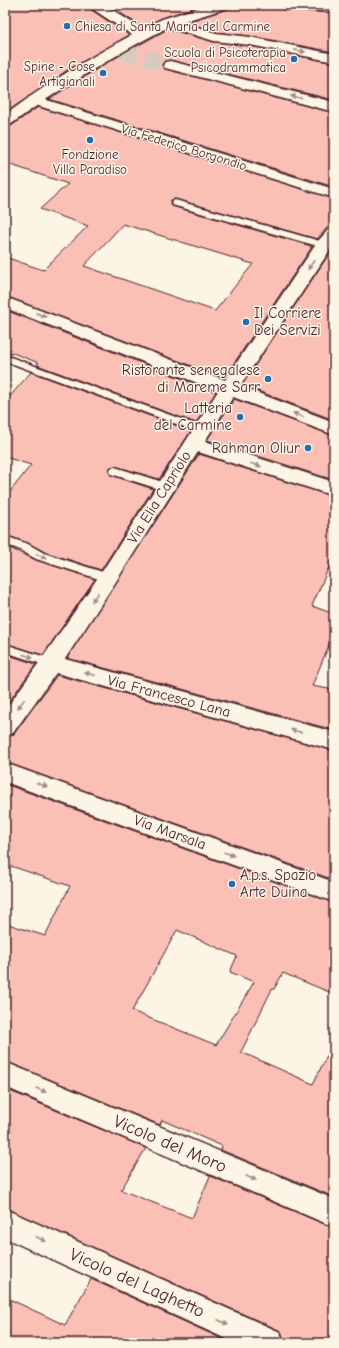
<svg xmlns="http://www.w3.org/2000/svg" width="339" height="1348" viewBox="0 0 339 1348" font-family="'Comic Neue',sans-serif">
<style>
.building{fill:#fbc0b5;stroke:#4a1f2b;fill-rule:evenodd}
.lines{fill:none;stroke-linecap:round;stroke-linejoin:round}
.minor-tunnel{stroke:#d8cac0;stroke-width:16;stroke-dasharray:16 8;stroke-linecap:butt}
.service-casing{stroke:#4a1f2b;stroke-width:3}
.pedestrian-casing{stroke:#4a1f2b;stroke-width:3}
.minor-casing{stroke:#4a1f2b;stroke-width:3}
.service{fill:#fcf5e5;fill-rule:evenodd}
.pedestrian{fill:#fcf5e5;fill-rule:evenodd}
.minor{fill:#fcf5e5;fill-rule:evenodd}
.oneway{fill:#a38a88}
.poi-dot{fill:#1f6fb2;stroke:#fcf5e5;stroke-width:1.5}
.labels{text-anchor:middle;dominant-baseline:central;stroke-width:3;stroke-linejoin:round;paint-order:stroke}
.far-poi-label{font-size:13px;fill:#4a1f2b;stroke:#fcf5e5;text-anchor:end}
.far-street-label{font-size:13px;fill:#4a1f2b;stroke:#fcf5e5}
.poi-label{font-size:15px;fill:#4a1f2b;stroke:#fcf5e5;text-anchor:end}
.street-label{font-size:15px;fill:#4a1f2b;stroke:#fcf5e5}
.near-street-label{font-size:18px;fill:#4a1f2b;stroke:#fcf5e5}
</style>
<rect width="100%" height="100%" fill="#fcf5e5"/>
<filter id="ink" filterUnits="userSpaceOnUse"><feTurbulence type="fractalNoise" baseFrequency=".025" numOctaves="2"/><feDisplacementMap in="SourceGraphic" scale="8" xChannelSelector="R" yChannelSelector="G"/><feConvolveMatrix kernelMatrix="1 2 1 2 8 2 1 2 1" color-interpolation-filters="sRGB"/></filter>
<g filter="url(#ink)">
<g class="building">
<polygon points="5,5 88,5 90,9 129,35 66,71 5,113"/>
<polygon points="108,5 202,5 162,18 142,27"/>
<polygon points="230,6 334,13 334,52 250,36 216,32 187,22 227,9"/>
<polygon points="168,29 214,42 250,46 334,63 334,100 170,60 165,61 162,64 165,69 334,113 334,187 49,99 108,62"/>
<path d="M 38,107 L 334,199 L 334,220 L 317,239 L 175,199 L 171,200 L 170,204 L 172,206 L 311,246 L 310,247 L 312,247 L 224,378 L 5,296 L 5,257 L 43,270 L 88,226 L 40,209 L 68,184 L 5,163 L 5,128 L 11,126 ZM 123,224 L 253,264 L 215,311 L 84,266 Z"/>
<polygon points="331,251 334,252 334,420 242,385"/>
<polygon points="5,310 216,392 196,423 37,365 39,363 5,350"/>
<polygon points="31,372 191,431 159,479 115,466 110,468 109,471 111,475 153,489 101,570 45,552 28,543 5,535 5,498 31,465 5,457 5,402"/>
<polygon points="234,399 334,436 334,480 207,440"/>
<polygon points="199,454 334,497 334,555 312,606 334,614 334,633 312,686 334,690 334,730 67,658"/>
<polygon points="5,546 36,560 95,579 43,655 5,643"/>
<polygon points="5,654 36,664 5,707"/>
<polygon points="57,675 334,751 334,880 5,762 5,737 14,734"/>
<path d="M 5,784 L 334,903 L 334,994 L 283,973 L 274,989 L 272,989 L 241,1052 L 313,1084 L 334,1041 L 334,1197 L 221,1150 L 222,1146 L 162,1120 L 160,1125 L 5,1061 L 5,923 L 45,936 L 70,886 L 5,864 ZM 177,930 L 237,956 L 230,972 L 254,982 L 216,1045 L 132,1011 Z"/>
<polygon points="5,1089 146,1148 121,1190 192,1218 210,1176 334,1228 334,1343 285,1343 281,1331 5,1208"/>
<polygon points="91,1279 231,1343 5,1343 5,1297 65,1325"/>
</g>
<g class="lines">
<polyline class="minor-tunnel" points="122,52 170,65"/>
<g class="service-casing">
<g id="service">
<polygon points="175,200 327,243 329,245 327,247 321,247 172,205 171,203 172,201"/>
<polygon points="5,355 206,428 207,430 206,432 198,432 5,361"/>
<polygon points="115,467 169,484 170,487 169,490 165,491 111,474 110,471 111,468"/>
<polygon points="5,536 28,544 44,553 112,575 114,578 112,581 108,582 36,559 20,550 5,544"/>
<polygon points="5,644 55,660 57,663 55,666 51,667 5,652"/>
</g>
</g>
<g class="pedestrian-casing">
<polygon id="pedestrian" points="34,96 334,189 334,198 29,103 27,100 29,97"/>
</g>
<g class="minor-casing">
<g id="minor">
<path d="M 89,5 L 105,5 L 142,29 L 162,19 L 207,5 L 229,5 L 227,8 L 182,22 L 216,33 L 250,37 L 334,54 L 334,62 L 250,45 L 214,41 L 168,27 C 114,56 60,88 10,125 L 5,127 L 5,115 C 45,85 88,58 132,35 L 91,8 Z"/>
<polygon points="281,5 334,5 334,12 288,9 283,8"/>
<polygon points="170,61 334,102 334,112 165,68 163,65 165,62"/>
<polygon points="334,229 334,244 240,386 334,422 334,435 233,397 205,441 334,482 334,496 198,452 115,583 65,659 334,732 334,750 56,673 13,733 5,736 5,710 43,657 101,573 218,391 5,308 5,297 225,380 318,241 328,230"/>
<polygon points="5,763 334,882 334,902 5,782"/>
<polygon points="5,1062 334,1199 334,1227 5,1087"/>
<polygon points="5,1209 280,1332 284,1343 235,1343 5,1238"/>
</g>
</g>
<use href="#service" class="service"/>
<use href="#pedestrian" class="pedestrian"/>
<use href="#minor" class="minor"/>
</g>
<defs><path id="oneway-solid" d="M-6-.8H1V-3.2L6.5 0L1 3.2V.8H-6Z"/></defs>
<g class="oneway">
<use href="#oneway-solid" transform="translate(300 51) rotate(11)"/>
<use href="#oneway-solid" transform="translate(296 97) rotate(-166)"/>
<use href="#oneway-solid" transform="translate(311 265) rotate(123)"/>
<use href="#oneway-solid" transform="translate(41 315) rotate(21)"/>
<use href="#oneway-solid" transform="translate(298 415) rotate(-158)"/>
<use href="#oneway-solid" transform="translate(256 465) rotate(18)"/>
<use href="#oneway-solid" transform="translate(41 556) rotate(24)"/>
<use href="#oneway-solid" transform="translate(95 597) rotate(124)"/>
<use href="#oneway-solid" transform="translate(28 656) rotate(18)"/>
<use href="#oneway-solid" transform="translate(90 674) rotate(-165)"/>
<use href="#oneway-solid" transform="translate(21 704) rotate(126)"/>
<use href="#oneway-solid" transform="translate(296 731) rotate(-165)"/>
<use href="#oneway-solid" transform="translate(42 785) rotate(20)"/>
<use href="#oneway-solid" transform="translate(229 854) rotate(20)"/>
<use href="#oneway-solid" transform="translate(41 1090) rotate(23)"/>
<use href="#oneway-solid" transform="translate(251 1178) rotate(23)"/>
<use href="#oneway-solid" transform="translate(41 1239) rotate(24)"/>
<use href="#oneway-solid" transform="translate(223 1322) rotate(24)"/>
</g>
</g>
<g class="poi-dot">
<circle cx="67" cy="26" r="4"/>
<circle cx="294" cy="59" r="4"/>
<circle cx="103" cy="73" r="4"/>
<circle cx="90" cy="140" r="4"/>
<circle cx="246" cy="322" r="4"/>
<circle cx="268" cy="379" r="4"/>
<circle cx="240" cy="417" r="4"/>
<circle cx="308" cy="448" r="4"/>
<circle cx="232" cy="884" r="4"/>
</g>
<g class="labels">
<g class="far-poi-label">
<text x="75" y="26" text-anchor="start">Chiesa di Santa Maria del Carmine</text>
<text x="286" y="52">Scuola di Psicoterapia<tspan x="286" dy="15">Psicodrammatica</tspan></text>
<text x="95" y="66">Spine - Cose<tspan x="95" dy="15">Artigianali</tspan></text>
<text x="90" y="154" text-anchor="middle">Fondzione<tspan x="90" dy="15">Villa Paradiso</tspan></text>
</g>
<g class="far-street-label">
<text transform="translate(184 147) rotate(17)">Via Federico Borgondio</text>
</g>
<g class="poi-label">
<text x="254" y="313" text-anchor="start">Il Corriere<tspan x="254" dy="17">Dei Servizi</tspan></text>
<text x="260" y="370">Ristorante senegalese<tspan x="260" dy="17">di Mareme Sarr</tspan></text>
<text x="232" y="408">Latteria<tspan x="232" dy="17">del Carmine</tspan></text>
<text x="300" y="448">Rahman Oliur</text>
<text x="240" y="875" text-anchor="start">A.p.s. Spazio<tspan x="240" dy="17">Arte Duina</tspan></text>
</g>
<g class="street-label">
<text transform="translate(159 497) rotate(-58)">Via Elia Capriolo</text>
<text transform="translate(169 696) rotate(15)">Via Francesco Lana</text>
<text transform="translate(170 832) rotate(20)">Via Marsala</text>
</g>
<g class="near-street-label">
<text transform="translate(170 1144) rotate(23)">Vicolo del Moro</text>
<text transform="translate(137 1283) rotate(24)">Vicolo del Laghetto</text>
</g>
</g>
<rect width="339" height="1348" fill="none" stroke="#fcf5e5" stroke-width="20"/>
<rect x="10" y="10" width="319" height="1328" fill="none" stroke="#4a1f2b" stroke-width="1.5" filter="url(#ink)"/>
</svg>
